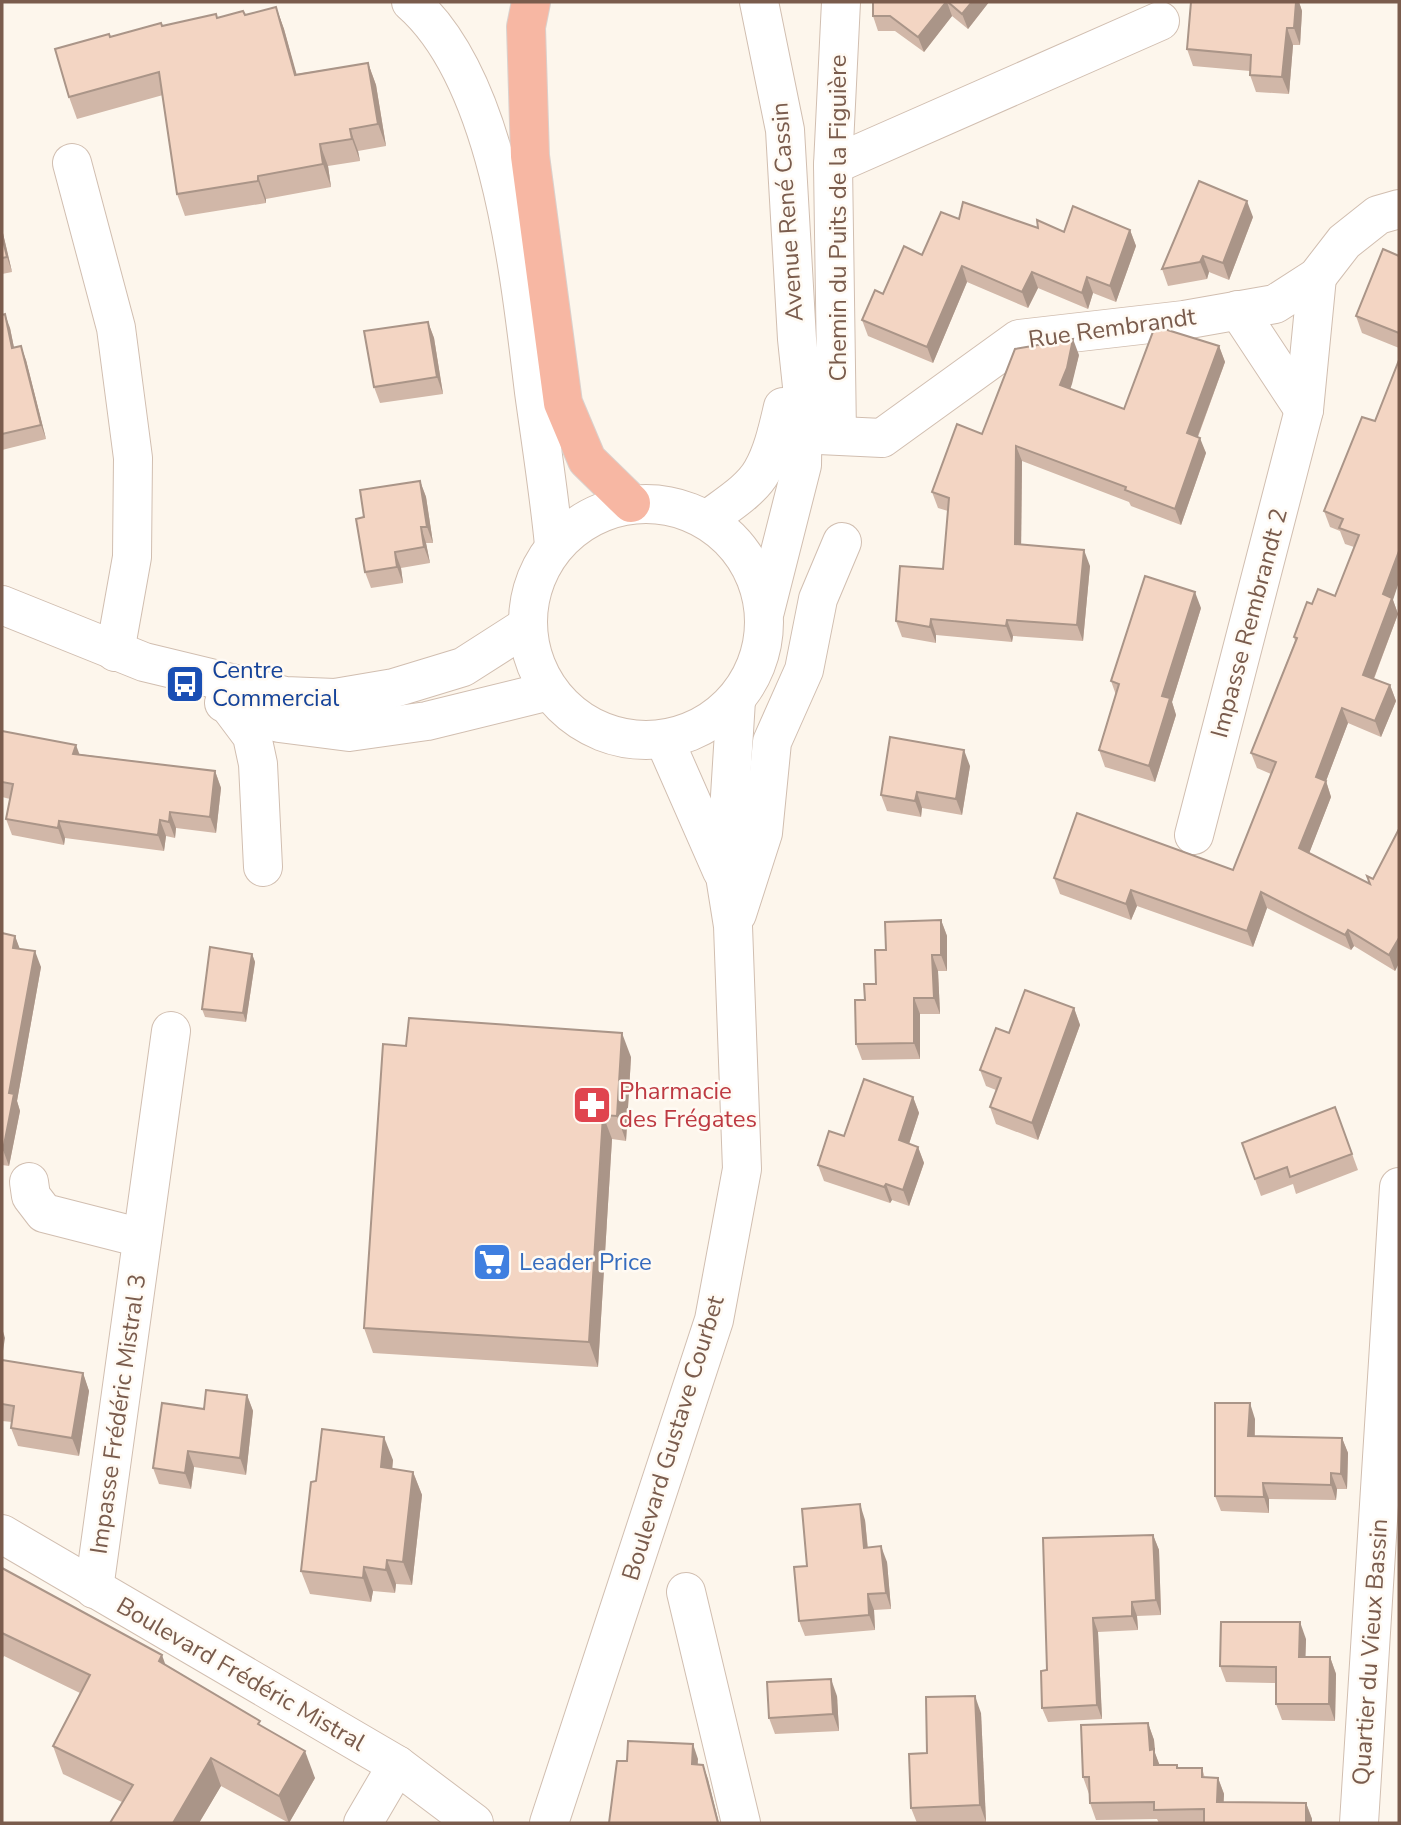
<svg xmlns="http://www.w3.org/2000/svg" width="1401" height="1825" viewBox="0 0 1401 1825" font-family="'Nunito Sans',sans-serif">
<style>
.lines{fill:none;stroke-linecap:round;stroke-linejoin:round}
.minor-casing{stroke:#d1beb0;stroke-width:40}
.highway-casing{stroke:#dad1cd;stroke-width:40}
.minor{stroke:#fff;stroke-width:38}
.highway{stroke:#f7b7a3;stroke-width:38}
.wall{fill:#d1b7a8}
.shaded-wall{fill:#aa9588}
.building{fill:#f3d5c3;stroke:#aa9588;stroke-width:2}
.labels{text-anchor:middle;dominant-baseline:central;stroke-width:5;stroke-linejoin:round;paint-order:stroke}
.street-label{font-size:24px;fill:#7a5c4d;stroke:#fffaf3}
.transit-label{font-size:24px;fill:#164399;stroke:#fffaf3;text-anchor:start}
.health-label{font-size:24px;fill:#be3a42;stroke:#fffaf3;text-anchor:start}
.shop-label{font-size:24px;fill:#366cbe;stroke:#fffaf3;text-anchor:start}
</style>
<rect width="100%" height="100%" fill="#fdf6ec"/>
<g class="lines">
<g class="minor-casing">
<g id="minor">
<path d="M 411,2 C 501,81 520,278 534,392 C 541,443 549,493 554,545"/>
<polyline points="759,2 785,130 797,339 803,396 802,465 765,611"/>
<polyline points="72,163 116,328 133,458 132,557 115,652"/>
<polyline points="833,165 1160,21"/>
<polyline points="1238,310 1304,410"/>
<polyline points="777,433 882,438 1019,339 1184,320 1275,304 1317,277 1344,242 1378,215 1399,209"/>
<polyline points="837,434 833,165 841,2"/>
<circle cx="646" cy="622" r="118"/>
<path d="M 707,520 C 725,506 751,491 762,471 C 773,452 778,428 783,407"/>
<polyline points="2,605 144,662 285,696 335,698 394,688 463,667 527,626"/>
<polyline points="224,703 279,723 349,732 427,721 549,691"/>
<polyline points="228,704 252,736 258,764 263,867"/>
<polyline points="664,739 722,871"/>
<polyline points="1194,835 1304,410 1317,277"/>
<polyline points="737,914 763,833 772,742 804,670 818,599 842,542"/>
<polyline points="29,1182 31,1196 44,1213 142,1238"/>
<polyline points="2,1534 397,1765 474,1823"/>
<polyline points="94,1589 171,1031"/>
<polyline points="686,1592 741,1823"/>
<polyline points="363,1823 397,1765"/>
<polyline points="549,1823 714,1320 742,1169 733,926 725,876 736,700"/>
<polyline points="1359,1823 1399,1187"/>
</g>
</g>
<g class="highway-casing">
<polyline id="highway" points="531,2 526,27 530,156 563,403 587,460 631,503"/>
</g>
<use href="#minor" class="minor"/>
<use href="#highway" class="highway"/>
</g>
<g class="wall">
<polygon points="873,2 989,2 968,29 952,16 924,52 895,31 878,31 873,16"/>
<polygon points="1191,2 1299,2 1302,11 1300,45 1293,45 1289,94 1256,92 1250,75 1250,71 1193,66 1187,49"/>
<polygon points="276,7 284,29 296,74 368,63 376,85 386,146 358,151 360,161 328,166 331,187 266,199 266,203 185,216 177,194 163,95 77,119 69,97 110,37 162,26 217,18 245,15"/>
<polygon points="1253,217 1229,280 1209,272 1207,279 1168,286 1162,269"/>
<polygon points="959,219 1064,232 1130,230 1136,246 1116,302 1093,293 1088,309 1038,288 1028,308 967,282 933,363 868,336 862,320 883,294"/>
<polygon points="2,229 12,272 2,274"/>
<polygon points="1399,256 1399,348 1362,333 1356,316"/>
<polygon points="2,315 10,328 14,348 26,360 46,439 2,450"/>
<polygon points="428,322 434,338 443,394 380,403 374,387"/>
<polygon points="1219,346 1225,362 1198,437 1206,453 1181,525 1131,506 1129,502 1022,461 1021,544 1090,566 1083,641 1013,636 1012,642 936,635 936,643 902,637 896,621 943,569 948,511 938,508 932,492 982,434 1079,355 1070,389 1124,409"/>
<polygon points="1362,417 1393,600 1398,614 1374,679 1390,685 1396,701 1381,737 1348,723 1326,781 1331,797 1309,853 1370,884 1399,829 1399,963 1395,971 1354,946 1351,950 1267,908 1253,947 1137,906 1131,920 1060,894 1054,878 1233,870 1271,774 1257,768 1251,753 1295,641 1294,637 1312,604 1335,596 1354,547 1345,544 1340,531 1330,527 1324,511"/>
<polygon points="420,481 426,497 433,543 426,543 430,563 401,568 403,583 371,588 365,572 364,517"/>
<polygon points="1201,608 1172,702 1176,715 1155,782 1105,767 1099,750 1116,695 1111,681"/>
<polygon points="2,731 79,754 215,771 221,788 216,833 176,828 175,838 166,836 164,851 65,838 64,845 12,835 6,819 10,799 2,797"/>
<polygon points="970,766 962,815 922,808 921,817 887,811 881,795"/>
<polygon points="941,920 947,936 947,971 938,971 940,1014 920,1014 920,1059 862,1060 856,1044 865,1000 876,984 886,950"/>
<polygon points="2,933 15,936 19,948 41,967 17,1101 20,1111 9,1166 2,1165"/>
<polygon points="252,954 255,962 246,1022 205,1017 202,1009"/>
<polygon points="1074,1008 1080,1025 1038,1140 996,1124 990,1107 996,1090 986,1086 980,1070 1009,1033"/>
<polygon points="631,1057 626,1141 612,1139 598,1367 373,1353 364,1328"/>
<polygon points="913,1097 919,1113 909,1144 918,1147 924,1163 909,1206 892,1200 890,1203 824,1181 818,1165 844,1136"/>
<polygon points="1335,1107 1358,1170 1296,1194 1293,1184 1261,1196 1242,1143"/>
<polygon points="2,1360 83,1373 89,1391 79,1456 18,1446 11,1428 12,1422 2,1421"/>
<polygon points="247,1395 253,1411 246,1475 194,1467 191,1489 159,1484 153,1468 204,1409"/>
<polygon points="1255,1419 1255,1437 1342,1438 1348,1453 1347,1489 1337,1489 1336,1500 1269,1499 1269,1513 1221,1511 1215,1496"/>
<polygon points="393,1460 392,1469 413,1472 422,1495 412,1585 396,1584 395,1593 373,1591 371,1602 310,1594 301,1571 316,1481"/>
<polygon points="865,1520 868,1548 887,1562 891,1609 874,1610 875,1630 805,1636 799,1621 807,1566"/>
<polygon points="1153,1535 1159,1550 1161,1615 1137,1616 1138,1630 1098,1632 1102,1719 1048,1722 1042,1708 1047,1670"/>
<polygon points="2,1568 165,1665 262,1726 315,1778 289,1823 221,1786 199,1823 110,1823 122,1802 63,1774 53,1746 80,1693 4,1656 2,1660"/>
<polygon points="1306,1639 1305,1657 1330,1657 1336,1674 1335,1721 1282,1720 1276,1704 1276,1683 1226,1682 1220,1666"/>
<polygon points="837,1696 839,1731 775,1734 769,1718"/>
<polygon points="981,1713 986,1822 917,1823 911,1808 927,1753"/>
<polygon points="1148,1723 1154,1740 1155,1753 1159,1765 1178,1768 1202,1768 1205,1778 1218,1778 1224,1794 1223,1802 1306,1803 1312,1819 1312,1823 1159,1823 1157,1819 1096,1820 1090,1803 1090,1794 1089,1794 1083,1777"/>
</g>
<g class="shaded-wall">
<polygon points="946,2 947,2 952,16 924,52 918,37"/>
<polygon points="972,2 989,2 968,29 962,14"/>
<polygon points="1296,2 1299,2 1302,11 1300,45 1294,28"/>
<polygon points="276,7 284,29 303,97 295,75"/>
<polygon points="1287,28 1293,45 1289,94 1282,77"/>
<polygon points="368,63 376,85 386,146 378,124"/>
<polygon points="350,129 358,151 360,161 352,139"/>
<polygon points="320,144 328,166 331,187 323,164"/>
<polygon points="258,176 266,199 266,203 258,181"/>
<polygon points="1247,201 1253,217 1229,280 1223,263"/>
<polygon points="2,229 12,272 7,257 2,236"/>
<polygon points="1130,230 1136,246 1116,302 1110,286"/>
<polygon points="1203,256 1209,272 1207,279 1200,262"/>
<polygon points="962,266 967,282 933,363 927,347"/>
<polygon points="1032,272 1038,288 1028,308 1022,292"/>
<polygon points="1087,277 1093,293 1088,309 1082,293"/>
<polygon points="5,314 10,328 17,362 12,348"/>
<polygon points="428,322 434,338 443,394 437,377"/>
<polygon points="1073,339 1079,355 1072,384 1066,401 1060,385"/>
<polygon points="21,346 26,360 46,439 41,425"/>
<polygon points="1219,346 1225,362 1193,449 1187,433"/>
<polygon points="1200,438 1206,453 1181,525 1175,509"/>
<polygon points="1016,446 1022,461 1021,559 1015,544"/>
<polygon points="420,481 426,497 433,543 427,527"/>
<polygon points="421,527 426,543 430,563 424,547"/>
<polygon points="1084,550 1090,566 1083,641 1077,625"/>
<polygon points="1399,551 1399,582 1393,600 1398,614 1369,691 1363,675 1383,594"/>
<polygon points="395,552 401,568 403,583 397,567"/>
<polygon points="1195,592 1201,608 1172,702 1176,715 1155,782 1149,766 1162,696"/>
<polygon points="931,619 936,635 936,643 930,627"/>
<polygon points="1007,620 1013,636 1012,642 1006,626"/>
<polygon points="1390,685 1396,701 1381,737 1375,721"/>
<polygon points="1342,708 1348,723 1326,781 1331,797 1305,864 1299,848 1316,777"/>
<polygon points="76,745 82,761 73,754"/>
<polygon points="964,750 970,766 962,815 956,799"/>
<polygon points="215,771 221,788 216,833 210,817"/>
<polygon points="917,792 922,808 921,817 915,801"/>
<polygon points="170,812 176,828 175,838 169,822"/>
<polygon points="160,820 166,836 164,851 158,835"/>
<polygon points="59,821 65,838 64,845 58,828"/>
<polygon points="1131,890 1137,906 1131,920 1126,904"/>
<polygon points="1261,892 1267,908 1253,947 1247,931"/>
<polygon points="941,920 947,936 947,971 941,955"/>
<polygon points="1348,930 1354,946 1351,950 1345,935"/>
<polygon points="15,936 21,952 13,948"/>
<polygon points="1399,938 1399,963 1395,971 1389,955"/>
<polygon points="35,951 41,967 17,1101 20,1111 9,1166 3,1150 9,1093"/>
<polygon points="252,954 255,962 246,1022 243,1013"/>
<polygon points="932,955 938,971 940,1014 934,998"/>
<polygon points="914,998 920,1014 920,1059 914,1043"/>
<polygon points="1074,1008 1080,1025 1038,1140 1032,1123"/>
<polygon points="622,1033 631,1057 626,1141 617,1116"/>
<polygon points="913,1097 919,1113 905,1156 899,1140"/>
<polygon points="603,1115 612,1139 598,1367 589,1342"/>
<polygon points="918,1147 924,1163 909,1206 903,1190"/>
<polygon points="886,1184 892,1200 890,1203 884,1187"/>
<polygon points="2,1328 5,1338 2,1357"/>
<polygon points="83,1373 89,1391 79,1456 72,1438"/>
<polygon points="247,1395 253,1411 246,1475 240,1458"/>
<polygon points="1250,1403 1255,1419 1254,1452 1248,1436"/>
<polygon points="384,1437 393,1460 390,1491 381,1467"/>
<polygon points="1342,1438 1348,1453 1347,1489 1341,1474"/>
<polygon points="188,1451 194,1467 191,1489 185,1473"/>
<polygon points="413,1472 422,1495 412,1585 403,1562"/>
<polygon points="1331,1473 1337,1489 1336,1500 1331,1485"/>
<polygon points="1263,1483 1269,1499 1269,1513 1264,1497"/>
<polygon points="860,1504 865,1520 869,1564 864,1548"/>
<polygon points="1153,1535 1159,1550 1161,1615 1156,1600"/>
<polygon points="881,1546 887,1562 891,1609 886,1593"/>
<polygon points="387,1560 396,1584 395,1593 386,1570"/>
<polygon points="364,1567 373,1591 371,1602 363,1578"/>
<polygon points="868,1594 874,1610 875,1630 869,1615"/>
<polygon points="1132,1602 1137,1616 1138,1630 1132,1616"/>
<polygon points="1093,1618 1098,1632 1102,1719 1097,1705"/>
<polygon points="1300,1622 1306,1639 1305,1674 1299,1657"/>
<polygon points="162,1655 172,1683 159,1661"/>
<polygon points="1330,1657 1336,1674 1335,1721 1329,1704"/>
<polygon points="831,1679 837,1696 839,1731 833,1714"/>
<polygon points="975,1696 981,1713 986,1822 980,1805"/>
<polygon points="1148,1723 1154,1740 1155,1753 1160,1766 1160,1781 1150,1750"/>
<polygon points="693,1744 698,1759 697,1779 692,1764"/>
<polygon points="305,1751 315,1778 289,1823 279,1796"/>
<polygon points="211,1758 221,1786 199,1823 173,1823"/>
<polygon points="703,1765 708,1779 719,1823 715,1814"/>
<polygon points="1218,1778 1224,1794 1223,1819 1217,1802"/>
<polygon points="1306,1803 1312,1819 1312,1823 1306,1823"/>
</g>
<g class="building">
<polygon points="873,2 946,2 918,37 890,16 873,16"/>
<polygon points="948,2 972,2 962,14"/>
<polygon points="1191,2 1296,2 1294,28 1287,28 1282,77 1250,75 1251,55 1187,49"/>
<polygon points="276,7 295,75 368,63 378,124 350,129 352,139 320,144 323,164 258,176 258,181 177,194 159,72 69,97 55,49 109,34 110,37 161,23 162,26 216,14 217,18 243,11 245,15"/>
<polygon points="1199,181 1247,201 1223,263 1203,256 1200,262 1162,269"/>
<polygon points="963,202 1038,228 1037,220 1064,232 1073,206 1130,230 1110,286 1087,277 1082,293 1032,272 1022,292 962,266 927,347 862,320 875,290 883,294 904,246 922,255 941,212 959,219"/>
<polygon points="2,236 7,257 2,258"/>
<polygon points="1383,249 1399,256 1399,333 1356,316"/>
<polygon points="5,314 12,348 21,346 41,425 2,434 2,315"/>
<polygon points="428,322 437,377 374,387 364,331"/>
<polygon points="1161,328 1219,346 1187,433 1200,438 1175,509 1125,490 1126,487 1016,446 1015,544 1084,550 1077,625 1007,620 1006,626 931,619 930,627 896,621 900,566 943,569 949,498 932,492 957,424 982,434 1015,349 1073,339 1067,368 1060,385 1124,409 1154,329"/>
<polygon points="1399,360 1399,551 1383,594 1392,598 1363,675 1390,685 1375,721 1342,708 1316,777 1326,781 1299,848 1370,884 1367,876 1373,879 1399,829 1399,938 1389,955 1348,930 1345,935 1261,892 1247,931 1131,890 1126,904 1054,878 1077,813 1233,870 1276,762 1251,753 1297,638 1294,637 1307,602 1312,604 1318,589 1335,596 1359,535 1339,528 1343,519 1324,511 1362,417 1375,421"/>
<polygon points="420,481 427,527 421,527 424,547 395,552 397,567 365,572 356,519 364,517 360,490"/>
<polygon points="1145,576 1195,592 1162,696 1170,698 1149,766 1099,750 1119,684 1111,681"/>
<polygon points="2,731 76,745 73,754 215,771 210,817 170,812 169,822 160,820 158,835 59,821 58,828 6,819 13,784 2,782"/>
<polygon points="890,737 964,750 956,799 917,792 915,801 881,795"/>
<polygon points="941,920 941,955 932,955 934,998 914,998 914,1043 856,1044 855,1000 865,1000 864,984 876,984 875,950 886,950 885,922"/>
<polygon points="2,933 15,936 13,948 35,951 9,1093 14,1094 3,1150 2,1150"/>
<polygon points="210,947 252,954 243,1013 202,1009"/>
<polygon points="1025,990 1074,1008 1032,1123 990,1107 1001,1078 980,1070 996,1028 1009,1033"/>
<polygon points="409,1018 622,1033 617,1116 603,1115 589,1342 364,1328 383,1044 406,1046"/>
<polygon points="864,1079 913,1097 899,1140 918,1147 903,1190 886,1184 884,1187 818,1165 829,1131 844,1136"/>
<polygon points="1335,1107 1352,1154 1290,1177 1287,1167 1255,1179 1242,1143"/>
<polygon points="2,1360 83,1373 72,1438 11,1428 14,1406 2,1404"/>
<polygon points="206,1390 247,1395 240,1458 188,1451 185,1473 153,1468 162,1403 204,1409"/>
<polygon points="1215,1403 1250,1403 1248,1436 1342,1438 1341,1474 1331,1473 1331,1485 1263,1483 1264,1497 1215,1496"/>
<polygon points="322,1429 384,1437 381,1467 413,1472 403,1562 387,1560 386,1570 364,1567 363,1578 301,1571 311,1482 316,1481"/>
<polygon points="860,1504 864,1548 881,1546 886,1593 868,1594 869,1615 799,1621 794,1567 807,1566 802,1509"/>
<polygon points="1153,1535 1156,1600 1132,1602 1132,1616 1093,1618 1097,1705 1042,1708 1041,1671 1047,1670 1043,1538"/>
<polygon points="2,1568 162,1655 159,1661 260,1721 258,1724 305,1751 279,1796 211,1758 173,1823 110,1823 133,1785 53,1746 90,1675 2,1633"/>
<polygon points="1221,1622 1300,1622 1299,1657 1330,1657 1329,1704 1276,1704 1276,1667 1220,1666"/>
<polygon points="831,1679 833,1714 769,1718 767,1682"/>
<polygon points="975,1696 980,1805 911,1808 909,1754 927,1753 926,1697"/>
<polygon points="1148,1723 1150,1750 1154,1749 1154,1765 1177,1765 1177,1768 1202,1768 1202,1777 1218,1778 1217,1802 1306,1803 1306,1823 1204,1823 1204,1809 1154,1810 1154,1802 1090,1803 1089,1777 1083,1777 1081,1725"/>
<polygon points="628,1741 693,1744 692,1764 703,1765 718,1823 609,1823 617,1761 627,1761"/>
</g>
<defs>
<g id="bus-square" transform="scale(2.0125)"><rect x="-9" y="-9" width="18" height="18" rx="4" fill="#1a4fb4" stroke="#fffaf3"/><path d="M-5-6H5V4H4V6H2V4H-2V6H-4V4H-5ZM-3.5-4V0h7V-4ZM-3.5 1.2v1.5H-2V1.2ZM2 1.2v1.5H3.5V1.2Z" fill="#fff"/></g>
<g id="pharmacy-square" transform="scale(2.0125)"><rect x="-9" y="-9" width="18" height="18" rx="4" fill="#e0444e" stroke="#fffaf3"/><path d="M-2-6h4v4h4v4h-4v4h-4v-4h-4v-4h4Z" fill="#fff"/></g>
<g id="supermarket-square" transform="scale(2.0125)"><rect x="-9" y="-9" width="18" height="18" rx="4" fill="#3f7fe0" stroke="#fffaf3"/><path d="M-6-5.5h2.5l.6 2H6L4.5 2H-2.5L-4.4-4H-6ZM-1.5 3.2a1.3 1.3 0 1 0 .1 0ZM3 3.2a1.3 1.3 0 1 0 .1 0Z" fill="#fff"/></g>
</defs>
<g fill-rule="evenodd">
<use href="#bus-square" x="185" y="684"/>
<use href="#pharmacy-square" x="592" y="1105"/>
<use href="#supermarket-square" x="492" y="1262"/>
</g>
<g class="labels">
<g class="street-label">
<text transform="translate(787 212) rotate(-94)">Avenue René Cassin</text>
<text transform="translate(838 218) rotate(-90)">Chemin du Puits de la Figuière</text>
<text transform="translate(1112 328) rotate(-8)">Rue Rembrandt</text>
<text transform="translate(1249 623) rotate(-75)">Impasse Rembrandt 2</text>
<text transform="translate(118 1414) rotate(-82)">Impasse Frédéric Mistral 3</text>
<text transform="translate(673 1438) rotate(-73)">Boulevard Gustave Courbet</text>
<text transform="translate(1370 1652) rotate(-86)">Quartier du Vieux Bassin</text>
<text transform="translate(241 1674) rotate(30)">Boulevard Frédéric Mistral</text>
</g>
<g class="transit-label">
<text x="212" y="670">Centre<tspan x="212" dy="28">Commercial</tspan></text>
</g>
<g class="health-label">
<text x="619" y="1091">Pharmacie<tspan x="619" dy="28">des Frégates</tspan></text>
</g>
<g class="shop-label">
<text x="519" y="1262">Leader Price</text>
</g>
</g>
<rect width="1401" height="1825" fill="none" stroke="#7a5c4d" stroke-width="7"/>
</svg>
